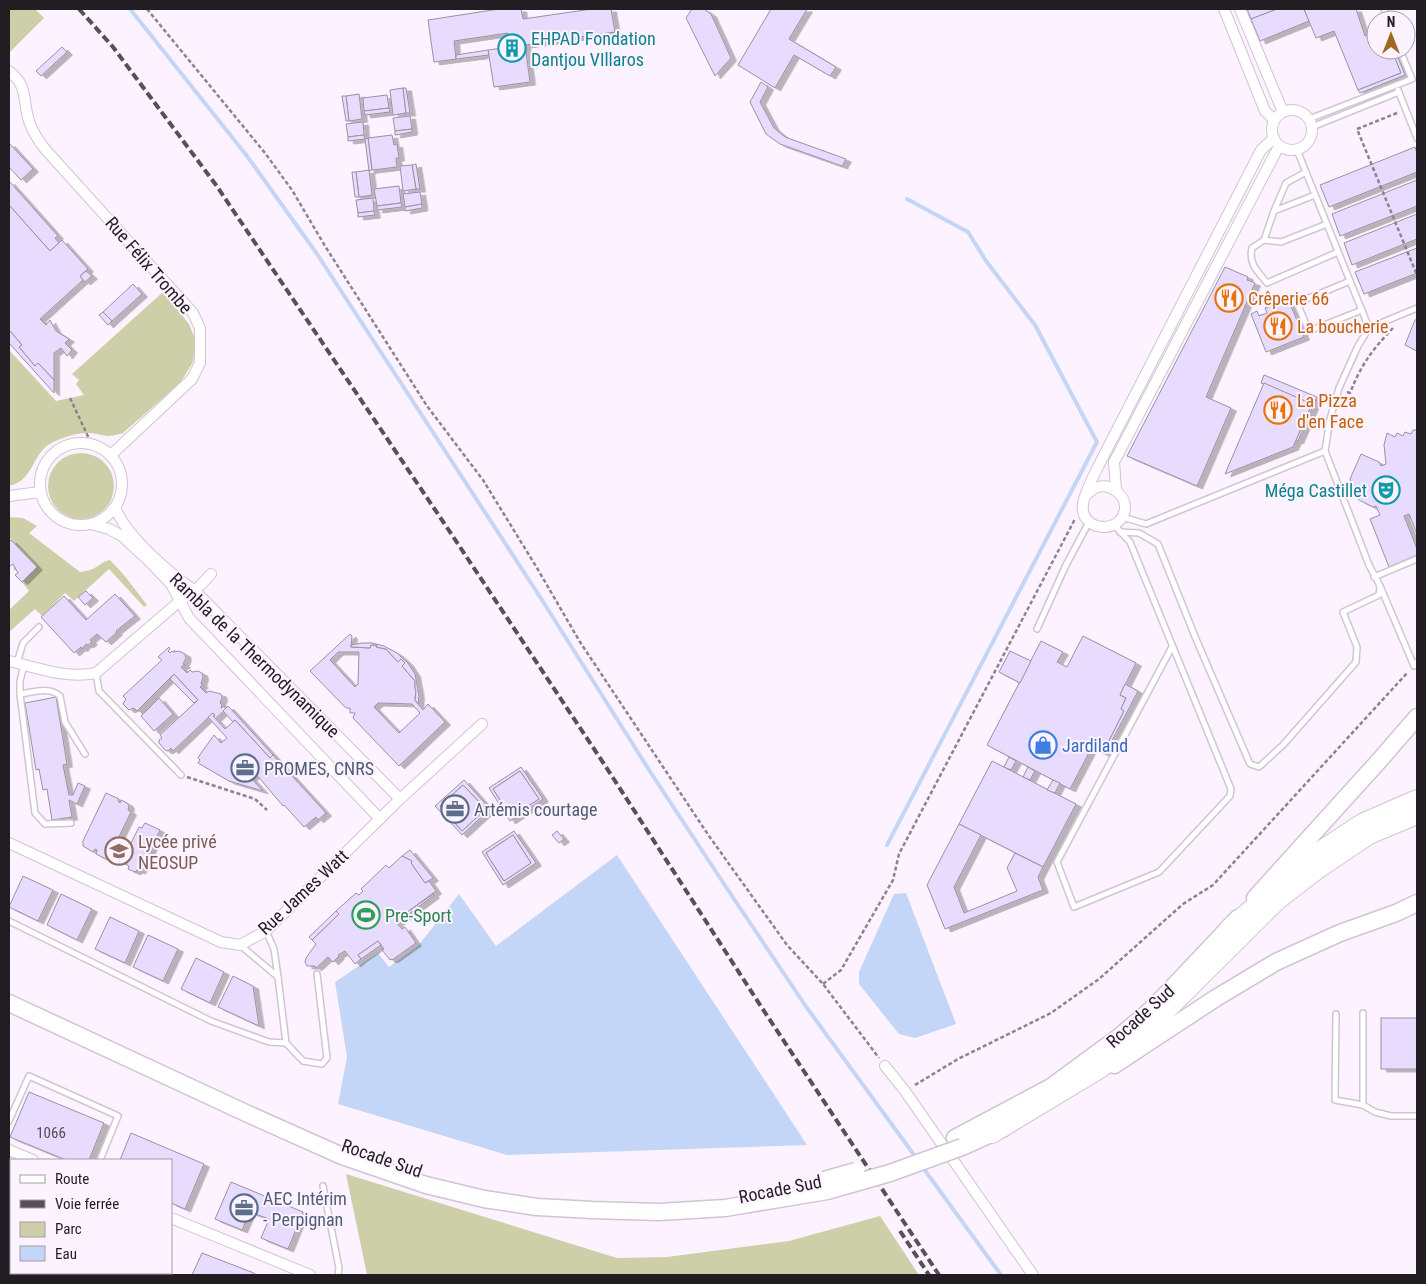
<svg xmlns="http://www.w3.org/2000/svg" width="1426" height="1284" viewBox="0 0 1426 1284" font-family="'Roboto Condensed',sans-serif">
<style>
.green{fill:#cccfa8}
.water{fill:#c4d6f7}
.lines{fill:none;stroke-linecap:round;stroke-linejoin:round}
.stream{stroke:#c4d6f7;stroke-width:4}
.building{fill:#e7dbfe;stroke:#9892a3;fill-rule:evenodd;filter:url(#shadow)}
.service-casing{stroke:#d1c4d3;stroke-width:8}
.minor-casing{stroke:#d1c4d3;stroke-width:12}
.primary-casing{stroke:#d1c4d3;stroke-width:19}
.trunk-casing{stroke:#d1c4d3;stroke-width:20}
.path{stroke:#8b848d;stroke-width:2.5;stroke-dasharray:4 2.5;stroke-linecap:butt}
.service{stroke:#fff;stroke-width:5}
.minor{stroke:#fff;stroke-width:10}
.primary{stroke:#fff;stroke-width:16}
.trunk{stroke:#fff;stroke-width:18}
.rail{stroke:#565057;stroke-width:4;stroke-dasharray:8 4;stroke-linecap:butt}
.primary-bridge-casing{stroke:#d1c4d3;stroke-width:19;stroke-linecap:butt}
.primary-bridge{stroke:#fff;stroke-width:16}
.labels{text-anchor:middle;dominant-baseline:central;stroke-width:4;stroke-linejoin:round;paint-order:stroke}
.number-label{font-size:15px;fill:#524c59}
.culture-label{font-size:18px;fill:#0d838f;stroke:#fdf2ff;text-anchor:start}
.street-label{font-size:18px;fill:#211d22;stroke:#fdf2ff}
.food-label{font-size:18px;fill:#c56008;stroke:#fdf2ff;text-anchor:start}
.shop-label{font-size:18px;fill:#366cbe;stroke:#fdf2ff;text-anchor:start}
.service-label{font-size:18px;fill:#4e5e75;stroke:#fdf2ff;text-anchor:start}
.education-label{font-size:18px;fill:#785e54;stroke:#fdf2ff;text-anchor:start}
.leisure-label{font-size:18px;fill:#27864d;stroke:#fdf2ff;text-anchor:start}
</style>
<defs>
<filter id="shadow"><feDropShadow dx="5.5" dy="3" stdDeviation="0" flood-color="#0004"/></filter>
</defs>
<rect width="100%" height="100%" fill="#fdf2ff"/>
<g class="green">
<polygon points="9,9 35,9 44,18 9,53"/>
<path d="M 163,292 L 189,324 L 196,341 L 193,362 L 180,383 L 123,433 C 105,439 105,434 89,433 C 78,432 57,439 48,445 C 32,456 33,481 9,486 L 9,350 L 56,401 L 84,395 L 76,384 L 79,380 L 72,374 Z"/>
<circle cx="81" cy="486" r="33"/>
<path d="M 9,517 L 23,518 L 37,526 L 29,533 L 80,572 C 87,571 92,570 98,566 C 102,563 104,561 110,560 L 124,575 L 147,605 L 144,607 L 109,569 L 74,601 L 65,593 L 42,616 L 35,609 L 9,632 L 9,610 L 29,591 L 22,582 L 37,567 L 9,537 Z"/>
<polygon points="346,1174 617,1258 667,1257 789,1241 880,1216 919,1275 367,1275"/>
</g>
<g class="water">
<polygon points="617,855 807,1145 507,1155 338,1104 347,1057 335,982 378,953 389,967 418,946 459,894 496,946"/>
<polygon points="906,893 956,1024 915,1038 899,1034 859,984 859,972 894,894"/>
</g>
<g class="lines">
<g class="stream">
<polyline points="130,9 247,156 317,254 542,600 651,773 728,890 807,1008 917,1159"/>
<polyline points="887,845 1097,442 1035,325 986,261 968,232 907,199"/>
<polyline points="921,1165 1001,1275"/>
</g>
</g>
<g class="building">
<polygon points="499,9 521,9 523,19 592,9 611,9 615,32 525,45 530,82 494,87 488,50 510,47 508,33 454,41 456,59 434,62 428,20"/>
<polygon points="692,9 704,9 711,14 731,58 715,76 686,18"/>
<polygon points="771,9 807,9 789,39 836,67 830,76 794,55 775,88 738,65"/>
<polygon points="1247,9 1277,9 1251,19"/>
<polygon points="1277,9 1304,9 1309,21 1260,41 1251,19"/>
<polygon points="1304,9 1356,9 1365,36 1376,32 1376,50 1392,50 1401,73 1358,90 1334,31 1316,38"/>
<polygon points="62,47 67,52 41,76 36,71"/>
<polygon points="488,50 489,55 456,59 456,55"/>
<polygon points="1392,50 1395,50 1405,75 1360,93 1358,90 1401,73"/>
<polygon points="761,82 768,87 760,102 774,128 785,137 846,159 842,166 780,144 766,134 750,102"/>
<polygon points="403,88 406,113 393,115 390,90"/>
<polygon points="403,88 406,88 410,113 406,113"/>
<polygon points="359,94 362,119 349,121 346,96"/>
<polygon points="387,95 389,108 364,111 363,98"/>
<polygon points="342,96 346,96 349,121 346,121"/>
<polygon points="389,108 390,112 365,115 364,111"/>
<polygon points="410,116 412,129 395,131 393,118"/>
<polygon points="363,122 364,135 348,137 346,124"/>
<polygon points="412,129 412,132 395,135 395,131"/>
<polygon points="364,135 365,139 348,141 348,137"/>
<polygon points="392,135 394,145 397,144 399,158 396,158 397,167 372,170 368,138"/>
<polygon points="368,138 372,170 369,171 365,139"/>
<polygon points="9,143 33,169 21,180 9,167"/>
<polygon points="1415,147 1417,153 1417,172 1329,207 1320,185"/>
<polygon points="416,164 420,189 416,189 412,165"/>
<polygon points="412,165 416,189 403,191 400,166"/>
<polygon points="369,170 372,195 359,197 356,172"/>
<polygon points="352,172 356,172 359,197 355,197"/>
<polygon points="1417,180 1417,206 1340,236 1332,214"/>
<polygon points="9,181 58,236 55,238 59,243 50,251 9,205"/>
<polygon points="399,186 401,203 377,206 374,189"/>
<polygon points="420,192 422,204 405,207 403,194"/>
<polygon points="373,198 374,211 358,213 356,200"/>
<polygon points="401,203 402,207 377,210 377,206"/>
<polygon points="422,204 422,208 405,211 405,207"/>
<polygon points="9,205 50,251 62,240 88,269 80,276 83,280 40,319 46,325 50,320 56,331 69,339 65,343 72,350 67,356 61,348 54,353 54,380 38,363 35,366 19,347 22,345 9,330"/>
<polygon points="374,211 375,215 358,217 358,213"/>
<polygon points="1417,214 1417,239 1352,265 1344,243"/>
<polygon points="1417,248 1417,273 1364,294 1355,272"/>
<polygon points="1225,267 1248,277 1247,280 1255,283 1206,397 1231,408 1197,486 1127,456"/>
<polygon points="86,271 92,276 85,282 80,276"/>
<polygon points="133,284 142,294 112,321 103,312"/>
<polygon points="1288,299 1304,337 1266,352 1251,314 1257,311 1259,316 1267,313 1265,308"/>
<polygon points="103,312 112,321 108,325 99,315"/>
<polygon points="1417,319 1417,351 1405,345 1415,320"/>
<polygon points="9,330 22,345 19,347 35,366 38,363 54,380 54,393 9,343"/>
<polygon points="1264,375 1317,397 1298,441 1296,440 1312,404 1261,383"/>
<polygon points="1264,383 1312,404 1296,440 1293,447 1225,474"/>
<polygon points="1413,430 1417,430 1417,534 1409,514 1404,516 1417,549 1417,555 1389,567 1370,519 1380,515 1376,506 1373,507 1359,500 1350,479 1361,454 1379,462 1381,466 1386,464 1384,445 1387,433 1395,437 1397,433 1403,436 1405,432 1411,434"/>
<polygon points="11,540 37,567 22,582 15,575 18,573 13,564 9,567 9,542"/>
<polygon points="86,591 93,598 85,605 78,597"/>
<polygon points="115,594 135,616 116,631 117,632 106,642 97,634 90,640 92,642 88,645 86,644 82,649 81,647 74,653 41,617 64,596 86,620"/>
<path d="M 350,634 L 352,636 L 351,647 L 370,648 L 371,645 L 377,645 L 376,647 L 386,649 L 398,662 L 401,659 L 405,663 L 402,666 L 415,681 L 415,689 L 416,690 L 415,700 L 423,710 L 428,704 L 445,722 L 399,766 L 353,718 L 355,713 L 350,713 L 350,708 L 346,708 L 310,671 ZM 338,652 L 359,652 L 358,684 L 355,687 L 330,660 ZM 378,703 L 412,704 L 420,713 L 399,733 L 374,707 Z"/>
<polygon points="1083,636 1136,663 1120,695 1126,698 1121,709 1124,711 1103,753 1092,747 1070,789 987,745 1041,641 1063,652 1057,662 1067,667"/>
<polygon points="362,643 372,643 384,646 397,653 408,663 415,674 419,696 418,704 415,700 416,690 415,689 415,681 402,666 405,663 401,659 398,662 386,649 376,647 377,645 371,645 370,648 351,647 351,645"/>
<polygon points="169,647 170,649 168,651 170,653 172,651 174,652 179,651 185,654 186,658 183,664 185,665 181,667 187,673 190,670 192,672 198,671 202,673 203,677 201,684 203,685 200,687 206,693 209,691 221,694 222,698 220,703 222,705 221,708 224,706 226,709 215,719 213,713 173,751 171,748 168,751 165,750 159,743 159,740 162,738 160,735 198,700 174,674 137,711 134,708 129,710 123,704 126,699 123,696 162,660 158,657"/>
<polygon points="1010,651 1031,661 1020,683 999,672"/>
<polygon points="174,674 198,700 194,703 170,679"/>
<polygon points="1125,684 1138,691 1105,754 1103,753 1124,711 1121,709 1126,698 1120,695"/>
<polygon points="56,697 67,764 63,765 69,795 73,795 78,783 85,786 77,804 69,800 72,817 52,820 47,789 43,790 39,769 36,770 25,703"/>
<polygon points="159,698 173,714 154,731 141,716"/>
<polygon points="228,706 273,755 270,758 235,720 233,722 223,711"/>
<polygon points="213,713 215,715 213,716 225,729 235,720 270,758 273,755 326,813 318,820 316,817 304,827 284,805 283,806 256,774 251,778 263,791 229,781 198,763 200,760 198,758 199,756 214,735 221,743 227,738 208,717"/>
<polygon points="1009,757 1016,761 1011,770 1004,767"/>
<polygon points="992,761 1076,804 1043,867 959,824"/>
<path d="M 521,767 L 543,799 L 510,821 L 489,788 ZM 520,771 L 539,799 L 511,817 L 493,789 Z"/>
<polygon points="1028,767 1035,771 1030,780 1023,777"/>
<polygon points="520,771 539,799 511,817 493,789"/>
<path d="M 464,780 L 490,809 L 462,835 L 435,806 ZM 463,785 L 486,809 L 462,831 L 440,806 Z"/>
<polygon points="1053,780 1060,783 1055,793 1047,790"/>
<polygon points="463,785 486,809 462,831 440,806"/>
<polygon points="106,793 119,799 118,801 120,803 121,800 127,803 129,806 128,810 131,812 114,847 126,853 139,827 142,828 145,823 160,830 140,871 137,870 135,872 128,869 129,866 122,862 125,857 113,851 108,860 96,854 97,850 95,849 93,852 83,846 83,841"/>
<polygon points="959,824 981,835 954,887 964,913 1017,891 1007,868 1015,853 1043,867 1038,877 1043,890 945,929 927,885"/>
<path d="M 514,831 L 536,863 L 503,885 L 482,852 ZM 513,835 L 531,863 L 504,881 L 486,853 Z"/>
<polygon points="557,831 564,839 559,843 552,835"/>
<polygon points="513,835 531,863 504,881 486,853"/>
<polygon points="410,850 433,878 425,883 411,863 412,861 402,856"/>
<polygon points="113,851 125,857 122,862 110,857"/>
<polygon points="402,856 412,861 411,863 425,883 429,881 436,891 395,921 402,929 405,927 416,943 392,960 392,959 390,960 382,950 384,949 378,941 358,955 361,959 355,964 345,951 338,955 339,956 333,962 328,957 316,968 315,966 307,966 305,962 306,958 316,944 312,940 339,914 336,911 356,893 359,895 363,891 361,889 386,865 389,868"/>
<polygon points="23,876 53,890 38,921 9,907"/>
<polygon points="61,894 92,909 77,940 47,925"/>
<polygon points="433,894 434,895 397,923 395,921"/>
<polygon points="336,911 339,914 312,940 309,937"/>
<polygon points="110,917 139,931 125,963 95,949"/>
<polygon points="148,935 178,949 163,981 133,967"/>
<polygon points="378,941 381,945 361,959 358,955"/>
<polygon points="196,958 224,972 210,1003 181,989"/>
<polygon points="233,976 253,986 259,1026 218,1007"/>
<rect x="1381" y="1018" width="36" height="51"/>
<polygon points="29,1092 104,1123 89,1160 66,1160 10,1137"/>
<polygon points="131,1133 204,1164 185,1209 171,1203 171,1160 120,1160"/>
<polygon points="9,1174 11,1175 11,1215 9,1214"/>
<polygon points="231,1182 303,1212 288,1249 261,1238 269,1219 250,1212 242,1230 215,1219"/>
<polygon points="202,1253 254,1273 256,1275 192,1275"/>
</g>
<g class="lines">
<g class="service-casing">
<g id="service">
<polyline points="1384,9 1388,20"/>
<polyline points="1398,90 1417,138"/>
<polyline points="1309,119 1412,79 1400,50"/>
<polyline points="1312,127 1399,92"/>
<polyline points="1297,150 1369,328"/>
<polyline points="1274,211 1286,183 1306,172"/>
<path d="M 1327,224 L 1281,242 L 1264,240 L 1252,248 C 1248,263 1258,272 1267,283 L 1338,252"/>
<polyline points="1264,240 1274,211 1315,195"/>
<polyline points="1350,281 1297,303 1309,331 1362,310"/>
<polyline points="1122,517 1146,524 1325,451 1330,419 1339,388 1358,346 1369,328 1417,308"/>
<polyline points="1114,525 1130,542 1231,789 1230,796 1159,872 1074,907 1057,862 1172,647"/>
<polyline points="1120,532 1139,533 1158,544 1196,639 1250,764 1259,767 1283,745 1356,662 1357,647 1343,612 1379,595 1380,586 1369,565 1325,451"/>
<polyline points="1374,577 1417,559"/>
<polyline points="1380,586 1414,666 1417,662"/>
<polyline points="1037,629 1066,565 1089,522"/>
<polyline points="17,663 23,643 39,627"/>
<polyline points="24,665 20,681 20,694 35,813 45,824 71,823"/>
<polyline points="96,673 99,691 181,775"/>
<path d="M 20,694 C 34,692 49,686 60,696 L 65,722 L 85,754"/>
<polyline points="9,921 211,1021 269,1042 286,1043"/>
<polyline points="240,945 278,977 274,949 266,931"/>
<polyline points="278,977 286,1043 303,1061 322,1064 327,1058 317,974"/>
<polyline points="1363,1013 1363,1105"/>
<polyline points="1336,1014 1335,1100 1363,1105 1375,1112 1391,1116 1417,1116"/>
<polyline points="9,1121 29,1076 118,1116 100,1160"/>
<polyline points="323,1186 339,1268 338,1275"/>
</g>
</g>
<g class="minor-casing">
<g id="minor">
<polyline points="1224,9 1265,111 1274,120"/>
<polyline points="1240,9 1283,112"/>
<path d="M 9,71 C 29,87 22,99 29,121 C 32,131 38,140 45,149 L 193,313 L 200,328 L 200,363 L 192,379 L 111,455"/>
<circle cx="1292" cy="130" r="20"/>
<circle cx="81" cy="484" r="41"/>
<polyline points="1116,490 1114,462 1279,146"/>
<path d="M 1086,495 C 1089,493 1092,490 1095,488 C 1109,482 1126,494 1125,509 C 1121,536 1079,531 1083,504 C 1085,491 1095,473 1101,461 L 1261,150 L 1274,138"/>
<polyline points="9,496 40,492"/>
<path d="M 115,507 C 125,535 170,574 195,591 L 400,799"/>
<polyline points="91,524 109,529 122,536 148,560 171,584 189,618 380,819"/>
<path d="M 9,661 C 38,668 66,679 96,673 L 181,600 L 195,591 L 211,574"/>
<polyline points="9,843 221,942 240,945 266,931 400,799 482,724"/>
<polyline points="885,1066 905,1091 1033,1275"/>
<polyline points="9,1150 33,1160"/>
<polyline points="171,1218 310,1275"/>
</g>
</g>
<g class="primary-casing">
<g id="primary">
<polyline points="1255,898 1378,762 1417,717"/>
<polyline points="9,1003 248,1114 342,1156 426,1185 484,1199 537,1207 592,1210 659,1212 725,1208 827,1191"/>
<polyline points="1114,1065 1216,998 1276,962 1340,933 1396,913 1417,903"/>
<polyline points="955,1138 1051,1087 1119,1037 1154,1007 1238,918"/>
<polyline points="962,1147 1004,1128"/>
</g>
</g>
<g class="trunk-casing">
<g id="trunk">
<polyline points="1229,928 1315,854 1362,823 1417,799"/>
<polyline points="992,1134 1100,1069 1147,1030 1278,900 1317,870 1369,835 1417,815"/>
</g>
</g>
<g class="path">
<polyline points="147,9 265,153 292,190 325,246 427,406 483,480 537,568 580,642 709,836 787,945 823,984 879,1058"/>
<polyline points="1397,113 1357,129 1417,275"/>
<path d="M 1347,392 L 1350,393 C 1361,365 1372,350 1393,328"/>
<polyline points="70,398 92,445"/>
<polyline points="187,777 255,799 267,810"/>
<polyline points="823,984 841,970 893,880 899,854 1075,519"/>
<polyline points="915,1085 958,1059 1051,1013 1099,979 1183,904 1213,885 1408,672"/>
</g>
<use href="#service" class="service"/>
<use href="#minor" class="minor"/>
<use href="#primary" class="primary"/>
<use href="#trunk" class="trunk"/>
<g class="rail">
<polyline points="79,9 113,47 216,185 446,526 606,767 762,1008 939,1275"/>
<polyline points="900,1231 929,1275"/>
</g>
<g class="primary-bridge-casing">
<g id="primary-bridge">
<polyline points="824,1180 856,1171"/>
<polyline points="827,1191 890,1173 962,1147"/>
</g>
</g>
<use href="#primary-bridge" class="primary-bridge"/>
</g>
<defs>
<g id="building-ring" transform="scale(1.4375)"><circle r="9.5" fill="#fdf2ff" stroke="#0f9aa8" stroke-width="1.5"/><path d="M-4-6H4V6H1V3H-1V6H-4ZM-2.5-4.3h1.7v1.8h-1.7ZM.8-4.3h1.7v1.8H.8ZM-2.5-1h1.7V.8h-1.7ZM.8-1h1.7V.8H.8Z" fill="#0f9aa8"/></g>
<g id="restaurant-ring" transform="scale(1.4375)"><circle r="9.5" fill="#fdf2ff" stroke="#e8710a" stroke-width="1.5"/><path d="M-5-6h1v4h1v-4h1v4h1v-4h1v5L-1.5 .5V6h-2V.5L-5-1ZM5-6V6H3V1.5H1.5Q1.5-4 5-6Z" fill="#e8710a"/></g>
<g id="theatre-ring" transform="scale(1.4375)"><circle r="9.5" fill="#fdf2ff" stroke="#0f9aa8" stroke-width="1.5"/><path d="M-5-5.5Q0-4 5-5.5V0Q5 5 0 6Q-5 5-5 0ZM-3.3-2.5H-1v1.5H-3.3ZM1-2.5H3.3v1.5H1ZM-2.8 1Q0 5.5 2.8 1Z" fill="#0f9aa8"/></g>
<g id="shop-ring" transform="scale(1.4375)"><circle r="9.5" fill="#fdf2ff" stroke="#3f7fe0" stroke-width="1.5"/><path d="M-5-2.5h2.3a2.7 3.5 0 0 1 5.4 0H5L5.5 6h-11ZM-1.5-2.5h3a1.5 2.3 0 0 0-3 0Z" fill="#3f7fe0"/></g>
<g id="office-ring" transform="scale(1.4375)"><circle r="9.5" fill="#fdf2ff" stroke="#5c6f8a" stroke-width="1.5"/><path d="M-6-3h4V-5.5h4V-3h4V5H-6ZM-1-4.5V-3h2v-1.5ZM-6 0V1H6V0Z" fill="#5c6f8a"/></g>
<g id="school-ring" transform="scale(1.4375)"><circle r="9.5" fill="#fdf2ff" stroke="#8d6e63" stroke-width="1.5"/><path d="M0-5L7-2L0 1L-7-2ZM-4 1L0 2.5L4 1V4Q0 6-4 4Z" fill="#8d6e63"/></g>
<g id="stadium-ring" transform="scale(1.4375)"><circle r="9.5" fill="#fdf2ff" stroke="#2e9e5b" stroke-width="1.5"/><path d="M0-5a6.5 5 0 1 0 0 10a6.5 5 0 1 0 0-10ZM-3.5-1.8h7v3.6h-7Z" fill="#2e9e5b"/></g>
</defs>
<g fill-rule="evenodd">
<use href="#building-ring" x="512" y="48"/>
<use href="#restaurant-ring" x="1229" y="298"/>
<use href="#restaurant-ring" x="1278" y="326"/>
<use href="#restaurant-ring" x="1278" y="410"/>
<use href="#theatre-ring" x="1386" y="490"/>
<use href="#shop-ring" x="1043" y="745"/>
<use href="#office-ring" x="245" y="768"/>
<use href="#office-ring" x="455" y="809"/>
<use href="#school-ring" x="119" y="851"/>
<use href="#stadium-ring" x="366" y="915"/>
<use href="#office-ring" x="244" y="1208"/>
</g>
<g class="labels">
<g class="number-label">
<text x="51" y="1133">1066</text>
</g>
<g class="culture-label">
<text x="531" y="38">EHPAD Fondation<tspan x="531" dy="21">Dantjou VIllaros</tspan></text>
<text x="1367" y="490" text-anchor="end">Méga Castillet</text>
</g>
<g class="street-label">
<text transform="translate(149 265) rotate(49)">Rue Félix Trombe</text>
<text transform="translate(255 655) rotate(44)">Rambla de la Thermodynamique</text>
<text transform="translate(303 892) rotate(-43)">Rue James Watt</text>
<text transform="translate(1140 1016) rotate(-42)">Rocade Sud</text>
<text transform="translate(382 1158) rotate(19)">Rocade Sud</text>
<text transform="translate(780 1189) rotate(-11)">Rocade Sud</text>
</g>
<g class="food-label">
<text x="1248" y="298">Crêperie 66</text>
<text x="1297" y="326">La boucherie</text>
<text x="1297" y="400">La Pizza<tspan x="1297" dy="21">d'en Face</tspan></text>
</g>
<g class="shop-label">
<text x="1062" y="745">Jardiland</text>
</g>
<g class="service-label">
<text x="264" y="768">PROMES, CNRS</text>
<text x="474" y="809">Artémis courtage</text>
<text x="263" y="1198">AEC Intérim<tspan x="263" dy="21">- Perpignan</tspan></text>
</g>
<g class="education-label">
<text x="138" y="841">Lycée privé<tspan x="138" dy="21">NEOSUP</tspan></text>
</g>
<g class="leisure-label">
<text x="385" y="915">Pre-Sport</text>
</g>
</g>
<rect width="1426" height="1284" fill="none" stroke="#211d22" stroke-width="20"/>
<rect x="10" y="1159" width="162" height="115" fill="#fdf2ff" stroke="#a59da7"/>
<rect x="20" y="1175" width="25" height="8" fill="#ffffff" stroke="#a59da7"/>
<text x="55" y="1184" font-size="15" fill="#211d22">Route</text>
<rect x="20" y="1200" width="25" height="8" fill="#565057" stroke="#a59da7"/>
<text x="55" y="1209" font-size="15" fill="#211d22">Voie ferrée</text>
<rect x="20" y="1222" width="25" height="15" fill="#cccfa8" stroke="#a59da7"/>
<text x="55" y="1234" font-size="15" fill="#211d22">Parc</text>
<rect x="20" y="1246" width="25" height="15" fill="#c4d6f7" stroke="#a59da7"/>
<text x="55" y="1259" font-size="15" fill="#211d22">Eau</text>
<g transform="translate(1391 35)"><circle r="24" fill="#fdf2ff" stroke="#a59da7"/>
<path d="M0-4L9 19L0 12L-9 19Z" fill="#9e6921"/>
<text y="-8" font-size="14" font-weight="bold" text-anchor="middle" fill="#211d22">N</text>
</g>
</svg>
